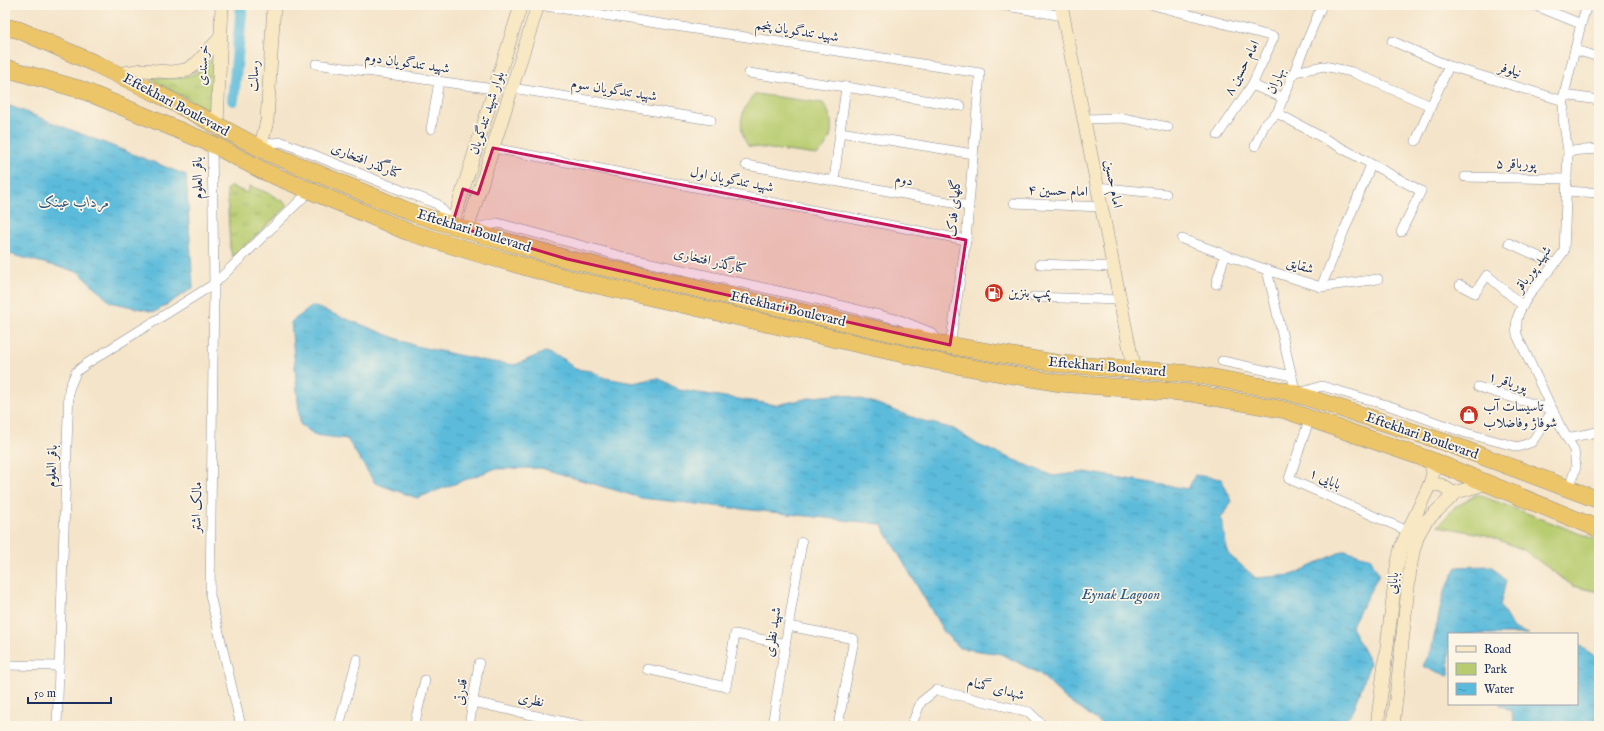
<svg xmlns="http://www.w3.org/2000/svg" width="1604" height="731" viewBox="0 0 1604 731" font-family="'IM FELL English',Amiri,serif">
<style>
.grass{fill:url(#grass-tufts);stroke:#6a7e66}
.park{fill:#b8cc6f;stroke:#6a7e66}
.water{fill:url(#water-ripples);stroke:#3c759c}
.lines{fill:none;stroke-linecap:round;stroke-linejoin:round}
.canal{stroke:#5cbbdb;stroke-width:12}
.street-casing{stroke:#888a94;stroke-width:10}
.secondary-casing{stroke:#888a94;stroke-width:14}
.highway-casing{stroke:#888a94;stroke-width:18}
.street{stroke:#fff;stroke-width:9}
.secondary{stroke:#f8e8c3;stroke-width:13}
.highway{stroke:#edc569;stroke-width:17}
.marked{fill:#c2185b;fill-opacity:0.2;stroke:#c2185b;stroke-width:3;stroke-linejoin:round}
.labels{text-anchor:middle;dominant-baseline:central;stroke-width:3.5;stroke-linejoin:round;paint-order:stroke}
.street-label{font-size:14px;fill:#1b2f5e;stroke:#fcf5e5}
.poi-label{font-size:14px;fill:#1b2f5e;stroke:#fcf5e5;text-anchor:start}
.water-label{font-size:15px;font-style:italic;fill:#2e5984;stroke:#fcf5e5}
</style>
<defs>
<pattern id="grass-tufts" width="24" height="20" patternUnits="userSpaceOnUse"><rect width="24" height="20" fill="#b8cc6f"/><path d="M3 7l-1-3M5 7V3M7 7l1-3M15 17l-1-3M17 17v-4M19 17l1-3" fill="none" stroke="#95a65e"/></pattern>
<pattern id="water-ripples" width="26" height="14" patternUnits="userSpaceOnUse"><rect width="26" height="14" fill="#5cbbdb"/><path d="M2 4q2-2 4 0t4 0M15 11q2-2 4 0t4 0" fill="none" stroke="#4b98b5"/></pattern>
</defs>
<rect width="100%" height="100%" fill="#fcf5e5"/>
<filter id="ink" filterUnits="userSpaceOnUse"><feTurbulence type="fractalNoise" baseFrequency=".025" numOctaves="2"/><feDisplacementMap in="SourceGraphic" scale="8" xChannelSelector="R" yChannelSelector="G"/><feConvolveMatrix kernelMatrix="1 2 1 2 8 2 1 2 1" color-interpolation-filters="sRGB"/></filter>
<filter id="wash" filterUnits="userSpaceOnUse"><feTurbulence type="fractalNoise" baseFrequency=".012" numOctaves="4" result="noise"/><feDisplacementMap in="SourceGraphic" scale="16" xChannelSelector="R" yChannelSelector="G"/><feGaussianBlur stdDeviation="0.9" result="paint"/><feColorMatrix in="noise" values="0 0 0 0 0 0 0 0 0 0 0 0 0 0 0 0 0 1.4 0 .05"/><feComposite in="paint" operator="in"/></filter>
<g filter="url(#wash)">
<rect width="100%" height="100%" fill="#f4e4c9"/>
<g class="grass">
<path d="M 212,57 L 215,59 L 209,111 L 151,79 L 153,77 C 169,79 189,79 202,69 C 206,66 209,61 212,57 Z"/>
<polygon points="230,186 247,193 250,186 268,193 287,204 287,207 233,257 230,249 227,189"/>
</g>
<g class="park">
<path d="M 755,94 L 823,103 C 836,121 834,141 817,155 L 748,146 C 737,128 740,109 755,94 Z"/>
<polygon points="1477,494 1599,541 1599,592 1573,586 1524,550 1486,535 1438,526 1454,508"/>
</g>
<g class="water">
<polygon points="5,104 186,175 193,288 155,312 110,302 79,272 5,253"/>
<polygon points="313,306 416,346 486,361 515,365 545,352 564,359 575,369 591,371 605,378 633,383 658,378 679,390 777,405 814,397 842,394 872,402 920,420 954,429 978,445 1053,476 1085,472 1188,489 1195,475 1221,479 1232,501 1221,518 1228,554 1256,578 1292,575 1345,550 1370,558 1379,574 1351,627 1370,663 1353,712 1337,726 1105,726 1066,699 1040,674 1001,654 959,648 944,632 881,524 641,498 541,468 494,469 417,498 375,483 347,439 315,435 300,424 291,322"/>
<polygon points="1492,566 1506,581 1500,606 1513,628 1529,634 1449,634 1449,676 1423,666 1431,651 1444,592 1457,567"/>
<polygon points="1577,644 1599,659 1599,726 1515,726 1511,711 1499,704 1577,704"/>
</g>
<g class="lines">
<polyline class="canal" points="233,100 242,5"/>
</g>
</g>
<g filter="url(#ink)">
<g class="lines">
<g class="street-casing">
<g id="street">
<polyline points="539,5 980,73 966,240 950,345"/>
<polyline points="1001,5 1063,16"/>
<polyline points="1153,5 1274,37 1252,85 1218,135"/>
<polyline points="1534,5 1581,24"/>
<polyline points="1392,41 1449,66 1564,101"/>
<polyline points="1575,50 1599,57"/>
<polyline points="316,64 494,89"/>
<polyline points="1294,72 1324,66 1352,72 1431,106 1416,141"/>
<polyline points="749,73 846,87"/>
<polyline points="1252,85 1284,98"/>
<polyline points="512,88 711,120"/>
<polyline points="1564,95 1599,100"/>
<polyline points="1431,106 1449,66"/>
<polyline points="1277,113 1421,191 1401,232"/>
<polyline points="1084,119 1123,118 1168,127"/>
<polyline points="431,129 439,81"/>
<polyline points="840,132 846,87 961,106"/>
<polyline points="212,144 214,284 210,595 241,726"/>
<polyline points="1255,146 1264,126 1277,113 1322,5"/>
<polyline points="493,148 966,240"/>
<polyline points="260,149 272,143 282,142 393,187 437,204 446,214 452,225"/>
<polyline points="1568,151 1599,149"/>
<polyline points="746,165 834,181 840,132 973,154"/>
<polyline points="1465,177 1567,179"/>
<polyline points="834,181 969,206"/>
<polyline points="1097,187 1166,194"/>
<polyline points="1566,191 1599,193"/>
<polyline points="1014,203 1101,207"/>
<polyline points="473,229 498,223 628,258 815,299 900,320 932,333 939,342"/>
<polyline points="1182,239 1267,270 1321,287 1378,279"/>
<polyline points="1509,243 1555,264"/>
<polyline points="1040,264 1113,267"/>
<polyline points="1267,270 1296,394 1322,386 1390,406 1466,433 1518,447 1532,442 1553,410 1478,387"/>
<polyline points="1216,284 1225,255"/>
<polyline points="1460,285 1475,293 1487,275 1523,306"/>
<polyline points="1321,287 1371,165"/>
<polyline points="1033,297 1119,300"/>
<polyline points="1222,361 1292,376"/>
<polyline points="1310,418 1289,479 1408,531"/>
<polyline points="1567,438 1597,432 1599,433"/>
<path d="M 1569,488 L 1576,467 L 1574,450 L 1559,424 L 1517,335 C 1516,328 1516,320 1519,313 C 1529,290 1550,272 1564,251 L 1568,151 L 1563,118 L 1564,95 L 1581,24 L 1587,5"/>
<polyline points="788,626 854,639 838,726"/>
<polyline points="5,665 58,666"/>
<polyline points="647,669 726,687 735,634 785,644"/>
<polyline points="473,702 583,726"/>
<polyline points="57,726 69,389 76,372 86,364 214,284 310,191"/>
<polyline points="339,726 357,659"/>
<polyline points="414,726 425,680"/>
<polyline points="469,726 479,663"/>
<polyline points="772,726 802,542"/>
<polyline points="911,726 921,702 936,690 1029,712 1043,726"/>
</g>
</g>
<g class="secondary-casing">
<g id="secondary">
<polyline points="1061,5 1134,370"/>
<polyline points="118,74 143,70 172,72 186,70 197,63 221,37"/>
<polyline points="217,126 222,5"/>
<polyline points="260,149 267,121 274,5"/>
<polyline points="452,225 521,5"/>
<polyline points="467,230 538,5"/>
<polyline points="1430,484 1441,485 1449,490 1450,498"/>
<polyline points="1377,726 1397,566 1401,548 1408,531 1430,484 1433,473 1430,460"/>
<polyline points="1393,726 1410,569 1413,552 1418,535 1426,521 1457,492 1488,483"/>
</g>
</g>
<g class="highway-casing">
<g id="highway">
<polyline points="5,27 19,30 96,64 158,94 271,154 415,214 490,237 567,259 941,344 1061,364 1193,374 1290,392 1447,443 1599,500"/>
<polyline points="5,68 82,90 212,144 263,171 371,216 408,232 484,255 562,277 938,362 1059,383 1191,393 1285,410 1430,460 1599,529"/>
</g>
</g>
<use href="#street" class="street"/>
<use href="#secondary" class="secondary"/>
<use href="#highway" class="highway"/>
</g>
</g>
<path class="marked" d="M 493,148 L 966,240 L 950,345 L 567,259 L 452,225 L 463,189 L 478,194 Z"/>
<defs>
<g id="fuel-disc" transform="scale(1)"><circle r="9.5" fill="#c8321e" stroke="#fcf5e5"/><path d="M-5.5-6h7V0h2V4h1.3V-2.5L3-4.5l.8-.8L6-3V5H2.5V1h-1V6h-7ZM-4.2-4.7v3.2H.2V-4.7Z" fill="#fff"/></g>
<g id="shop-disc" transform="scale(1)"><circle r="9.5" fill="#c8321e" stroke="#fcf5e5"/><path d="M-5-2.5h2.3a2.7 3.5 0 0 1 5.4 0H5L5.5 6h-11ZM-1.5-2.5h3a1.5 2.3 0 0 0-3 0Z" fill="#fff"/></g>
</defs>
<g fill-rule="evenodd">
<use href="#fuel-disc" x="994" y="293"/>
<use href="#shop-disc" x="1469" y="415"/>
</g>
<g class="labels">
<g class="street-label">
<text transform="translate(797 31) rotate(9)">شهید تندگویان پنجم</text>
<text transform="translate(407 63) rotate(8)">شهید تندگویان دوم</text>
<text transform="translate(203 65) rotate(-87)">خرسندی</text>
<text transform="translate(1242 68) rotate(-62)">امام حسین ۸</text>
<text transform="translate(1510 70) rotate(17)">نیلوفر</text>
<text transform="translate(254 76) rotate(-87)">رسالت</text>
<text transform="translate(1276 81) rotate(-67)">بهاران</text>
<text transform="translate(614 90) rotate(9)">شهید تندگویان سوم</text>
<text transform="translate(176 105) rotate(28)">Eftekhari Boulevard</text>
<text transform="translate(487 113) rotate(-72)">بلوار شهید تندگویان</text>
<text transform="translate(366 161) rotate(22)">کنارگذر افتخاری</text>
<text transform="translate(1516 164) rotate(1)">پورباقر ۵</text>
<text transform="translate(198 178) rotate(-91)">باقر العلوم</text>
<text transform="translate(732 180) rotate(11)">شهید تندگویان اول</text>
<text transform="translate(904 180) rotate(11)">دوم</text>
<text transform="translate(1113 184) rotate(79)">امام حسین</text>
<text transform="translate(1058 191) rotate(2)">امام حسین ۴</text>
<text transform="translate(954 208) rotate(-85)">گلهای فدک</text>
<text transform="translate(474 231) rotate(17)">Eftekhari Boulevard</text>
<text transform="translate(710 261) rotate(13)">کنارگذر افتخاری</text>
<text transform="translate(1300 266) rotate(17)">شقایق</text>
<text transform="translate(1533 269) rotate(-54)">شهید پورباقر</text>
<text transform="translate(788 309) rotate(13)">Eftekhari Boulevard</text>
<text transform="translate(1107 367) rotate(5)">Eftekhari Boulevard</text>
<text transform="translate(1508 382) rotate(17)">پورباقر ۱</text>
<text transform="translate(1422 436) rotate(19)">Eftekhari Boulevard</text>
<text transform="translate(52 466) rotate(-88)">باقر العلوم</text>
<text transform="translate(1325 479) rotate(24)">بابایی ۱</text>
<text transform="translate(197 507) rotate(-89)">مالک اشتر</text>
<text transform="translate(1393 583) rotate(-83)">بابایی</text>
<text transform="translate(773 632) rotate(-81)">شهید نظری</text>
<text transform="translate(996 689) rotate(14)">شهدای گمنام</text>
<text transform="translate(461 692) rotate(-81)">قدرتی</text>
<text transform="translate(531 700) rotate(12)">نظری</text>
</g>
<g class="poi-label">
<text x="1008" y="293">پمپ بنزین</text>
<text x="1483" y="407">تاسیسات آب<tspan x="1483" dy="16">شوفاژ وفاضلاب</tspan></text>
</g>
<g class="water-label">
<text x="74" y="202">مرداب عینک</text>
<text x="1121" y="594">Eynak Lagoon</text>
</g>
</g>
<rect width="1604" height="731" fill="none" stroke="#fcf5e5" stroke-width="20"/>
<rect x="1448" y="633" width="130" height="72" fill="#fcf5e5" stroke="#a2a6af"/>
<rect x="1456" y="646" width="20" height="6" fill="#f8e8c3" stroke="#a2a6af"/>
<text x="1484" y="653" font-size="12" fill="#1b2f5e">Road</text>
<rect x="1456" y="663" width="20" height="12" fill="#b8cc6f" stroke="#a2a6af"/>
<text x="1484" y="673" font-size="12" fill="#1b2f5e">Park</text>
<rect x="1456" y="683" width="20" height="12" fill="url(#water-ripples)" stroke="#a2a6af"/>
<text x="1484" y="693" font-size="12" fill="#1b2f5e">Water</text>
<path d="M28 697v6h83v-6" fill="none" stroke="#1b2f5e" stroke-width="2"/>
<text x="34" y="697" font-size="12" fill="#1b2f5e" stroke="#fcf5e5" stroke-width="3" paint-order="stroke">50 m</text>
</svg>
